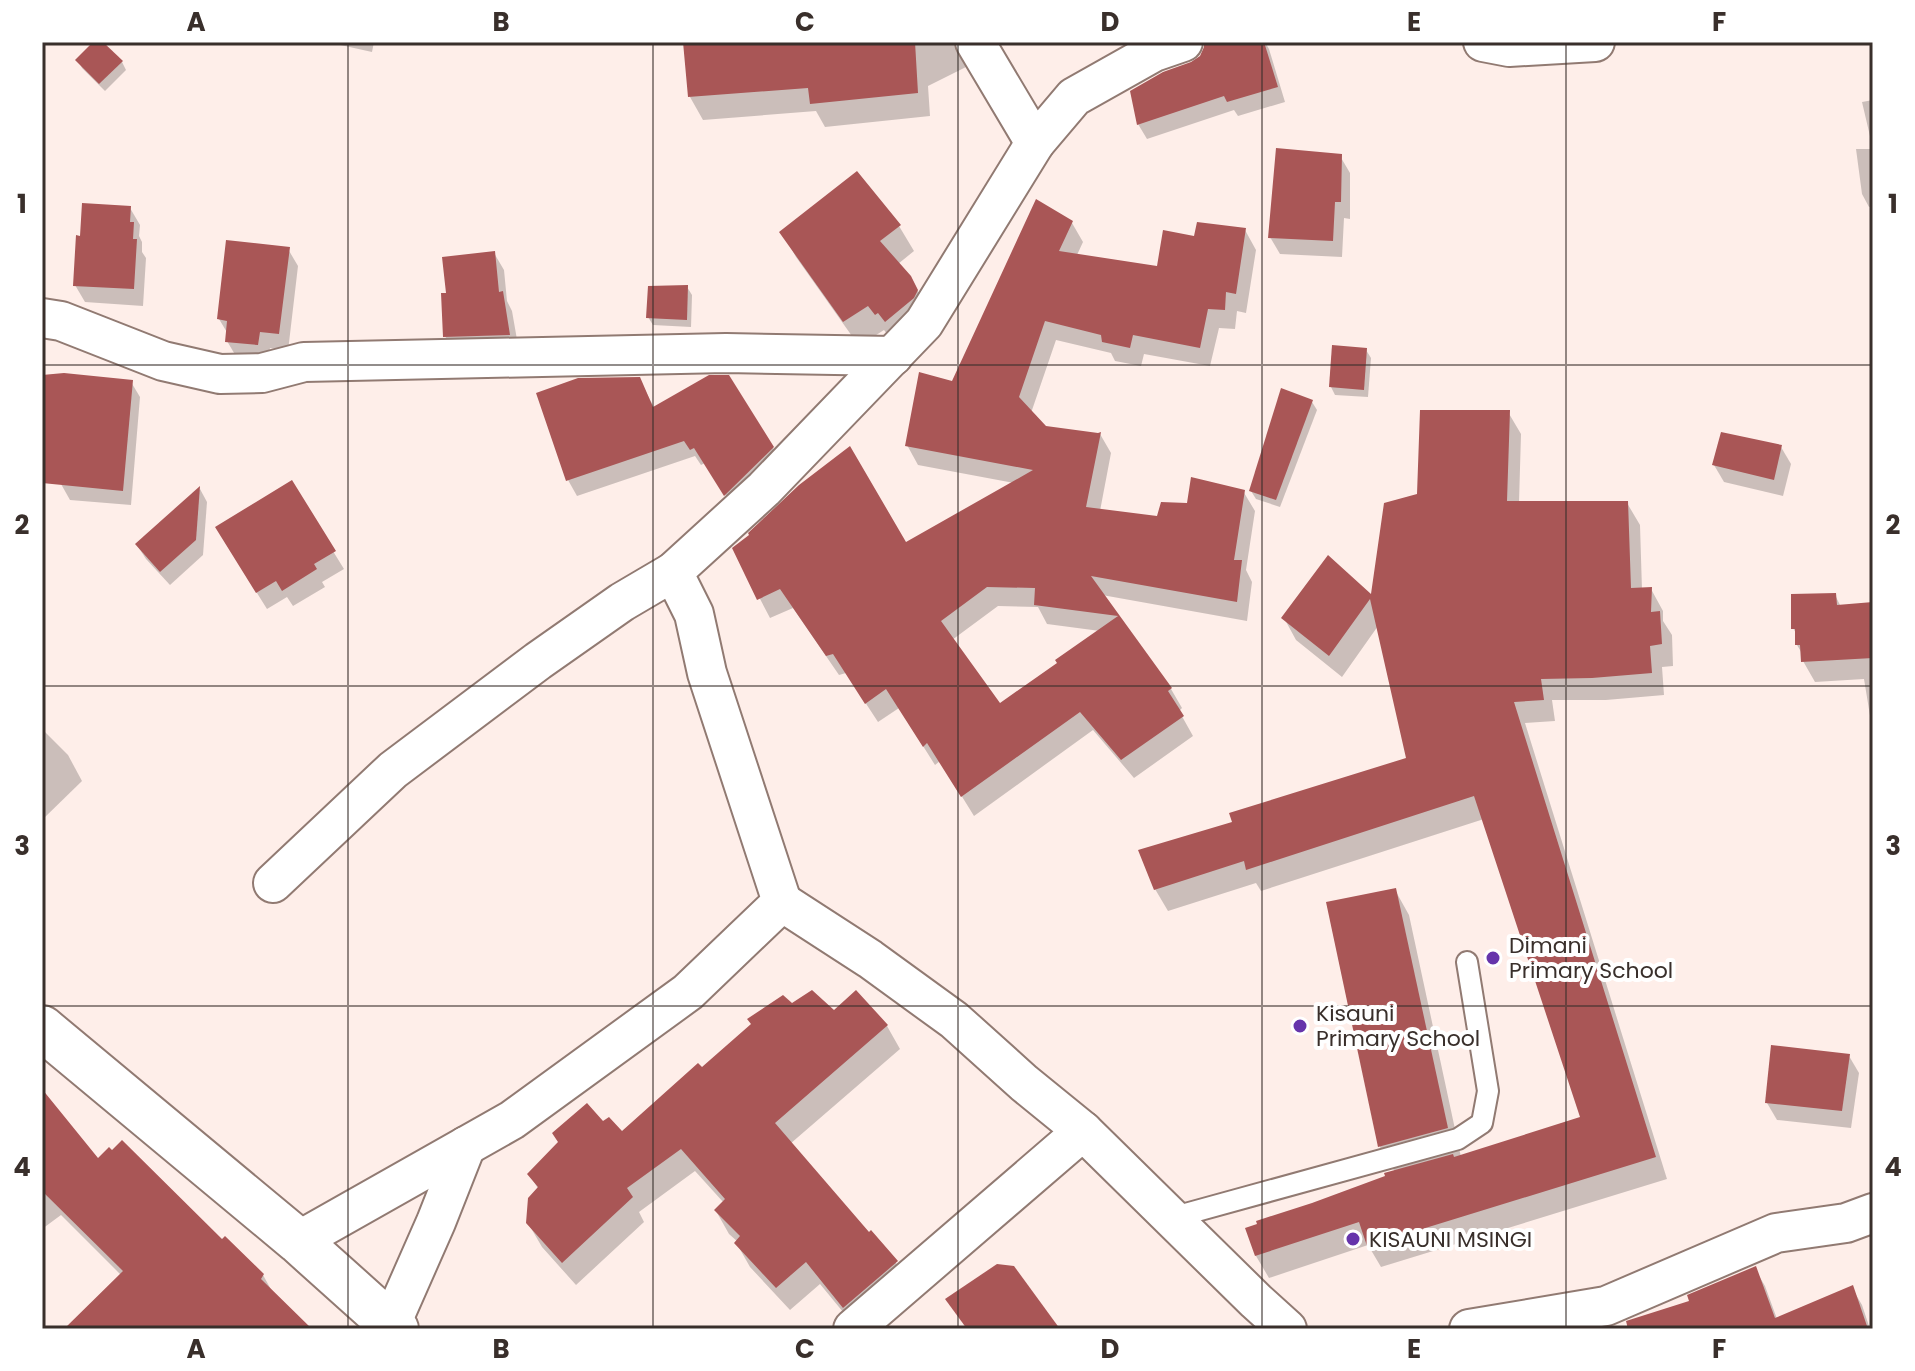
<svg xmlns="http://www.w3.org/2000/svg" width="1915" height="1371" viewBox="0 0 1915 1371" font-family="Poppins,sans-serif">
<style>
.shadow{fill:#0003;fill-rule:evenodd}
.building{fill:#a95656;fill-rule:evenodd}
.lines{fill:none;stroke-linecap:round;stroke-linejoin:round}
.service-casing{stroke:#917a72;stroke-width:24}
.minor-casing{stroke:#917a72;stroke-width:42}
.secondary-casing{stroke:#917a72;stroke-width:48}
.service{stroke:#fff;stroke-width:20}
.minor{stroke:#fff;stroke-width:38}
.secondary{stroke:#fff;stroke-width:44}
.grid{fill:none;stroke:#392f2b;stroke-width:2;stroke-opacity:0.55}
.poi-dot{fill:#6634ab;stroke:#fff;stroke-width:3}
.labels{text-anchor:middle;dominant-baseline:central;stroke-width:8;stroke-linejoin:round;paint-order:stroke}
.poi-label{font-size:22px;fill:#392f2b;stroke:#fff;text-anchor:start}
.neatline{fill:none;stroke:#392f2b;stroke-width:3}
.grid-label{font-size:26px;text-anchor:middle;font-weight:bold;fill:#392f2b}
</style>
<rect width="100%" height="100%" fill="#feeee9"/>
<g class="shadow">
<polygon points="96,42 100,42 122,62 126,70 105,91 82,68 78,60"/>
<polygon points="327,42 374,42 372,52"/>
<polygon points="685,42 992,42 968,56 966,67 928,86 930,116 825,127 816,111 703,120 690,97"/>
<polygon points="1232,42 1265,42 1269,49 1285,102 1238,116 1234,110 1147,139 1138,124 1192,64"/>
<polygon points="1873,100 1873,206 1869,207 1862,194 1856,149 1873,149 1862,102"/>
<polygon points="1340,156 1350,173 1350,219 1344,218 1342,257 1280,254 1270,237"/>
<polygon points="130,208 140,225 139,236 142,242 142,252 146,258 143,306 85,302 75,285"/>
<path d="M 1072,223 L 1083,242 L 1077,255 L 1159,268 L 1196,238 L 1245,230 L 1256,250 L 1246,313 L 1237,311 L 1235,329 L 1219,328 L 1210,366 L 1144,354 L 1141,366 L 1115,361 L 1111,353 L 1056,340 L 1031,413 L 1045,428 L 1100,434 L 1111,453 L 1100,511 L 1158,518 L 1189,505 L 1243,491 L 1255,511 L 1246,570 L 1252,582 L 1247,621 L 1102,595 L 1171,689 L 1182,708 L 1179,711 L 1193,736 L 1134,778 L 1093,730 L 974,816 L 940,761 L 935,765 L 899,708 L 878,722 L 846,673 L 839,675 L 793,608 L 770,618 L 734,549 L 905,545 L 1014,483 L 918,465 L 907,445 L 953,383 L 1051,230 ZM 998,606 L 1038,607 L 1047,624 L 1100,631 L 1059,664 L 999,705 L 952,640 Z"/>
<polygon points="899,226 914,251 898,264 910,277 925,304 891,339 884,330 859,346 796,257 782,232"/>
<polygon points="288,249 298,266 288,351 270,348 267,362 237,358 227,341 228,334 219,319"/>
<polygon points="494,253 504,270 507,301 512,311 519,351 455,354 445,336 448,296"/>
<polygon points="687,287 692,295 691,327 653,325 648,317"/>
<polygon points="1366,350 1371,358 1368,397 1335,395 1331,387"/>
<polygon points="639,379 655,409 773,448 782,464 735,510 705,463 701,465 695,456 577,496 568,480"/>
<polygon points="131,382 140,397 131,505 70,500 61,484"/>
<polygon points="1312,402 1317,410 1280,507 1256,499 1251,491"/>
<polygon points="1508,412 1521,434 1519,503 1627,503 1640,525 1642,590 1651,589 1663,611 1663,621 1672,635 1673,666 1662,667 1664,695 1606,700 1552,700 1555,721 1525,723 1667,1179 1381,1267 1368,1245 1269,1278 1256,1256 1247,1229 1387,1177 1395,1172 1380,1147 1329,904 1395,890 1409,915 1461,1157 1582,1119 1484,819 1261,891 1256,883 1168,911 1155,889 1234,823 1408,759 1378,626 1342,677 1296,640 1284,618 1372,598 1419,495"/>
<polygon points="1781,447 1791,464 1783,496 1724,482 1714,465"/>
<polygon points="291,483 344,569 322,582 325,587 293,606 287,597 267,609 227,545"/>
<polygon points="200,489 207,502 203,555 170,585 146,559 137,545"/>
<polygon points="1835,595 1841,607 1873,604 1873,734 1864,679 1815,682 1803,661 1803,655 1797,645 1797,635 1793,628"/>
<polygon points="42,729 68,755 82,781 42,820"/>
<polygon points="792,1006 834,1013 887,1026 900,1049 790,1144 896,1263 909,1286 857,1329 820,1284 790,1310 750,1267 737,1244 738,1242 729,1234 716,1211 724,1203 695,1171 639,1212 644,1222 576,1285 542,1247 528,1223 539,1190 529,1174 603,1123 622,1134 701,1070"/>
<polygon points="1849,1056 1859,1073 1851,1128 1777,1120 1767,1103"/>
<polygon points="42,1105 98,1161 222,1241 263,1275 273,1293 309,1329 67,1329 122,1276 61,1215 42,1229"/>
<polygon points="1755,1269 1765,1286 1777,1319 1852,1288 1862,1305 1870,1329 1627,1329 1627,1323 1692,1302"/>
</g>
<g class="building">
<polygon points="93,42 103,42 123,61 99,84 75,60"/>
<polygon points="683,42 915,42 918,93 810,104 808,88 688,97"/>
<polygon points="1204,42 1264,42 1278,87 1227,102 1224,96 1137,125 1130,91 1163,72 1191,62 1200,56 1204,47"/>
<polygon points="1276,148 1342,154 1341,202 1335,202 1333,241 1268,238"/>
<polygon points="857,171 901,225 880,241 911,276 918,290 914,298 885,322 878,313 875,315 868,306 843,322 779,232"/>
<path d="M 1036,199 L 1073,221 L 1059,251 L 1157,266 L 1163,230 L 1194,236 L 1197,222 L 1246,228 L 1236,294 L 1226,292 L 1225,310 L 1208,309 L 1200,348 L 1133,335 L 1130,348 L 1102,342 L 1101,335 L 1045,321 L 1019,397 L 1046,426 L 1098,433 L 1101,432 L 1086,507 L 1157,516 L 1161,502 L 1187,503 L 1191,477 L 1245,490 L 1234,560 L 1242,560 L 1237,602 L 1091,576 L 1172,688 L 1168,691 L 1184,716 L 1121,760 L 1080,712 L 961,797 L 927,743 L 923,747 L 886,689 L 865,704 L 833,654 L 826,656 L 780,589 L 757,600 L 732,548 L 749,535 L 748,533 L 799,485 L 850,446 L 906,542 L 1033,470 L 905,446 L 919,372 L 952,381 ZM 987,587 L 1035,588 L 1034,605 L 1118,616 L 1055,660 L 1057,663 L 1000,703 L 941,621 Z"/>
<polygon points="82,203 131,206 130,222 134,222 133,239 137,239 134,289 73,286 76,235 80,236"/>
<polygon points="226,240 290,247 279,334 260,332 258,345 225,342 227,321 217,319"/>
<polygon points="495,251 499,292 503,291 510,335 443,337 441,293 446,293 442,257"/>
<polygon points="688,285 687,320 646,318 648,286"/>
<polygon points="1332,345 1367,348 1364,390 1329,387"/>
<polygon points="64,373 133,380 123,491 42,483 42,375"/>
<polygon points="709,375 729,375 774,447 724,496 694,448 690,450 684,441 566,481 536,393 578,378 640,377 653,407"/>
<polygon points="1281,388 1313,400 1276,500 1249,491"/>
<polygon points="1420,410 1510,410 1507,501 1628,501 1631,588 1652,587 1651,612 1660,611 1662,644 1650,646 1652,673 1592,678 1541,679 1544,700 1514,702 1656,1157 1367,1246 1359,1222 1255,1256 1245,1228 1257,1224 1256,1221 1312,1203 1385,1176 1384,1173 1453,1154 1454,1157 1580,1117 1474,796 1246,870 1244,861 1154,890 1138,850 1232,822 1229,813 1406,758 1370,599 1329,656 1281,618 1328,555 1371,594 1384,503 1417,494"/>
<polygon points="1721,432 1782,445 1774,480 1712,465"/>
<polygon points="292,480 336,551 314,564 317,569 282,591 276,581 256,593 215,527"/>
<polygon points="200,486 196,540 160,572 135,544"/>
<polygon points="1836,593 1837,605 1873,602 1873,658 1801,662 1800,645 1795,645 1795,629 1791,629 1791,594"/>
<polygon points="1396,888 1448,1128 1378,1147 1326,902"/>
<polygon points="812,990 834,1010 856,990 888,1025 775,1123 869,1232 871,1230 898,1261 843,1308 806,1262 776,1288 734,1243 740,1236 714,1210 725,1199 681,1149 627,1188 633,1197 562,1263 526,1223 528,1198 538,1187 527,1174 558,1142 552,1133 587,1103 603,1121 609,1117 622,1131 698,1063 702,1067 751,1024 747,1019 783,995 792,1003"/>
<polygon points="1771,1045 1850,1054 1842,1111 1765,1103"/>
<polygon points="42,1089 98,1158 109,1147 112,1150 122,1140 222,1239 225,1236 264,1274 261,1279 312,1329 64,1329 123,1271 42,1191"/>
<polygon points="997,1264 1014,1266 1060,1329 967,1329 945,1299"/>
<polygon points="1756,1266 1775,1318 1853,1285 1868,1329 1628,1329 1626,1321 1689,1301 1687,1295"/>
</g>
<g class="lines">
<g class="service-casing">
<polyline id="service" points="1171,1218 1458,1139 1482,1123 1488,1091 1467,962"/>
</g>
<g class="minor-casing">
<g id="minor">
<polyline points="975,42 1035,143 1074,97 1154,52 1183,42"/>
<polyline points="1483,42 1509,47 1595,42"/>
<polyline points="42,318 61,321 163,361 220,374 262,373 304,362 726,353 893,356"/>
<polyline points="273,883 393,770 538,661 622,602 673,572"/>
<polyline points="782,902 870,959 954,1020 1024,1083 1083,1131"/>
<polyline points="298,1241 512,1120 688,992 782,902 707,673 694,614 673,572 764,489 924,323 1035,143"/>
<polyline points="391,1324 436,1222 466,1146"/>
<polyline points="853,1329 1083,1131 1256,1301 1287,1329"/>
<polyline points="1469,1329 1606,1306 1776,1233 1846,1223 1873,1213"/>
</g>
</g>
<g class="secondary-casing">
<polyline id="secondary" points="42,1028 298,1241 396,1329"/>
</g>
<use href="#service" class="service"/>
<use href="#minor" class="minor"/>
<use href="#secondary" class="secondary"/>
</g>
<path class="grid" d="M 348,42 L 348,1329M 653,42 L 653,1329M 958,42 L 958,1329M 1262,42 L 1262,1329M 1566,42 L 1566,1329M 42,365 L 1873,365M 42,686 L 1873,686M 42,1006 L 1873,1006"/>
<g class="poi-dot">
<circle cx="1493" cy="958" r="8"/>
<circle cx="1300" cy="1026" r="8"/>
<circle cx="1353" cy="1239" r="8"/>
</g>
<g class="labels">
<g class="poi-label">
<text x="1509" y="945">Dimani<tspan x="1509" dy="25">Primary School</tspan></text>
<text x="1316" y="1013">Kisauni<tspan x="1316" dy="25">Primary School</tspan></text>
<text x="1369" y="1239">KISAUNI MSINGI</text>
</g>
</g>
<rect width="1915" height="1371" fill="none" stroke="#ffffff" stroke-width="88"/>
<rect x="44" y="44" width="1827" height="1283" class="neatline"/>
<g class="grid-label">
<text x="196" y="31">A</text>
<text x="501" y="31">B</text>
<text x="805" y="31">C</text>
<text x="1110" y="31">D</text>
<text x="1414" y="31">E</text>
<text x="1719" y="31">F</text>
<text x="22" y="213">1</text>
<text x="1893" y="213">1</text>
<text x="22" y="534">2</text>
<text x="1893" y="534">2</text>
<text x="22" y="855">3</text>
<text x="1893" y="855">3</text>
<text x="22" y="1176">4</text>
<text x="1893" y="1176">4</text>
<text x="196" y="1358">A</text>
<text x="501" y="1358">B</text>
<text x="805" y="1358">C</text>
<text x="1110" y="1358">D</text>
<text x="1414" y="1358">E</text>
<text x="1719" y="1358">F</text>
</g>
</svg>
